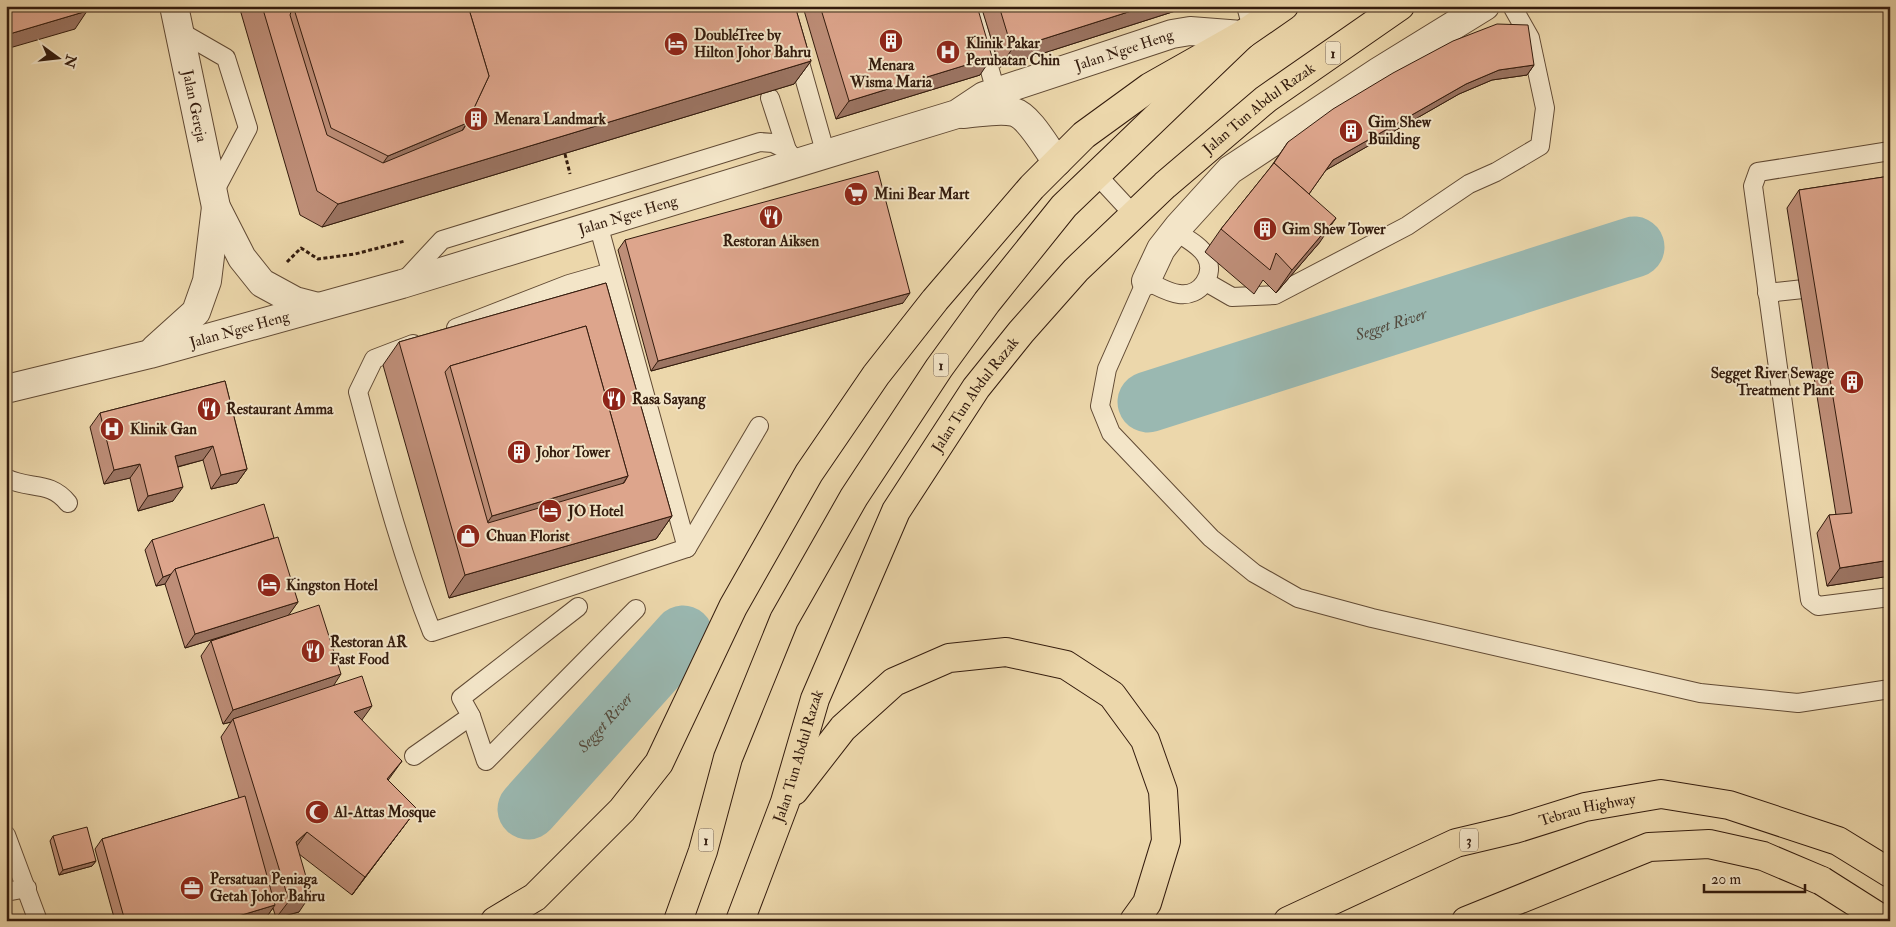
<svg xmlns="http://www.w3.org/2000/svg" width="1896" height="927" viewBox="0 0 1896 927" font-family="'IM FELL Double Pica',serif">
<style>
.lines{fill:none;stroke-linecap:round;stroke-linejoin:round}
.river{stroke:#9ab8b1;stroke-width:61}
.service-casing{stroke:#614a34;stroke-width:20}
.minor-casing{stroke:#614a34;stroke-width:30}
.tertiary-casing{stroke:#614a34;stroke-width:30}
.trunk-casing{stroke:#331b0d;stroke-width:30}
.path{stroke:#331b0d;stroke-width:3;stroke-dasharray:4 2.5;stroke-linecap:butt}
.service{stroke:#f3e5c8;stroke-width:18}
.minor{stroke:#f3e5c8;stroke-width:28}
.tertiary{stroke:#f3e5c8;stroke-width:28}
.trunk{stroke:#ecd7ab;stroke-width:28}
.rail-casing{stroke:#331b0d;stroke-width:5.5}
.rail{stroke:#f3e5c8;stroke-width:4;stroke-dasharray:11;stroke-linecap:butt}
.trunk-bridge-casing{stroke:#331b0d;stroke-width:30;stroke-linecap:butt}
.trunk-bridge{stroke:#ecd7ab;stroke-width:28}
.wall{fill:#be8e78;stroke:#331b0d}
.shaded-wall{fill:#9b7462;stroke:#331b0d}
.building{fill:#dda58c;stroke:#331b0d;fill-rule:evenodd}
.labels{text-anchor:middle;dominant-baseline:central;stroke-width:4;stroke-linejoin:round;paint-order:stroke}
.shield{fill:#f3e5c8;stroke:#6d5845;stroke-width:1}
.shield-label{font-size:14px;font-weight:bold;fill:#331b0d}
.poi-label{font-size:15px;font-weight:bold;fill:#331b0d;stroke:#f3e5c8;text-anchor:start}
.street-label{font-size:15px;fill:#331b0d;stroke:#f3e5c8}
.water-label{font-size:16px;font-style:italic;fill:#524a3e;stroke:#f3e5c8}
</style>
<rect width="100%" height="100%" fill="#ecd7ab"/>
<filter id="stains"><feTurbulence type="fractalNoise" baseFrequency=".004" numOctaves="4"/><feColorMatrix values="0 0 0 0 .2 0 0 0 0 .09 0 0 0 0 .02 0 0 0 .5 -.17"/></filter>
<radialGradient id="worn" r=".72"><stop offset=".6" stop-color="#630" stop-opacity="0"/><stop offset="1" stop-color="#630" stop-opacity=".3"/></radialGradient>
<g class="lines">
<g class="river">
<path id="s1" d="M 1148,402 L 1634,247"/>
<path id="s2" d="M 528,809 L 683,636"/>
</g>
<g class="service-casing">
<g id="service">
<polyline points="784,6 826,155"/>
<polyline points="972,6 996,92"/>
<polyline points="1246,6 1252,28"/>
<polyline points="179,31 226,58 248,128 213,194"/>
<polyline points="770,98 787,150 790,154"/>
<polyline points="1890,151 1758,172 1753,186 1810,600 1818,606 1890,597"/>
<polyline points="1096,174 1134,215"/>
<polyline points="598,224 687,548"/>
<path d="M 1175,231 C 1185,238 1200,245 1206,256 C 1216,275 1200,297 1179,294 C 1168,293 1156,285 1146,281 L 1107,369 L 1100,406 L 1111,433 L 1211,538 L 1254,573 L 1298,598 L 1372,618 L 1700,693 L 1798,703 L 1890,689"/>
<polyline points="404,281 442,240 760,142 773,143 787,150"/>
<polyline points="1206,282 1232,297 1275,295 1407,226 1469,184 1496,172 1540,146 1545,108 1530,38 1512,6"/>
<polyline points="1767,293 1822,287"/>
<polyline points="456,328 569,284 611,272"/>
<path d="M 413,344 L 374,359 L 358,392 C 380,473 401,554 432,632 L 687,548 L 759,426"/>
<path d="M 6,478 C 29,490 50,480 68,503"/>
<polyline points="471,716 486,761 636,609"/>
<polyline points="414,756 471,716 461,698 578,607"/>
<polyline points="6,835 38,921"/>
<polyline points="6,892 27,888"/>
</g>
</g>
<g class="minor-casing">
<polyline id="minor" points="1146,281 1161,249 1179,226 1230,170 1378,72 1485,6"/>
</g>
<g class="tertiary-casing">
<g id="tertiary">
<path id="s3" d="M 174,6 L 216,207 L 242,258 L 262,283 L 295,301 L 318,307"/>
<path d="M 963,114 C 979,113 999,108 1014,112 C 1029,116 1047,149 1057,162"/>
<polyline points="155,349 196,312 207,281 216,207"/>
<path id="s4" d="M 6,389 L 150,354 L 402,284 L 957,114 L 984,96 L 1172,34 L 1190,31 L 1242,35"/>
</g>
</g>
<g class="trunk-casing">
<g id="trunk">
<polyline points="794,791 843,728 894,682 949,658 1006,652 1066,665 1112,695 1145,740 1163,791 1166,841 1147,903 1134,921"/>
<polyline points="495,921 535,897 622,810 659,763 733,607 809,473 876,375 935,300 1032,187 1084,135 1150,87 1242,35"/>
<polyline points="678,921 703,851 728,758 784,620 854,497 939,368 987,302 1064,206 1242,35 1284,6"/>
<path id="s5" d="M 740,921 L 785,802 L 815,699 L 896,511 L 976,388 L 1021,332 L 1076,270 L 1165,185 L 1266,99 L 1400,6"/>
<path id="s6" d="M 1288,921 L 1456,843 L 1515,829 L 1585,807 L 1661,794 L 1729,805 L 1838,841 L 1890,873"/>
<polyline points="1466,921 1649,847 1709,844 1763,856 1822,881"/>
</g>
</g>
<g class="path">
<polyline points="565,154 570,174"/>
<polyline points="287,262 301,248 318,259 355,254 405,241"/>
</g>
<use href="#service" class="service"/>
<use href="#minor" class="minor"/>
<use href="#tertiary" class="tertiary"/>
<use href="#trunk" class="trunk"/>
<g class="rail-casing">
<polyline id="rail" points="1852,921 1890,902"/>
</g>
<use href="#rail" class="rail"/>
<g class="trunk-bridge-casing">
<polyline id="trunk-bridge" points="1822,881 1885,921"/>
</g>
<use href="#trunk-bridge" class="trunk-bridge"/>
</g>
<g class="wall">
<polygon points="239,6 795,6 811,61 794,84 322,227 300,215"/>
<polygon points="803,6 977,6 980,75 836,119 803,7"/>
<polygon points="981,6 1191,6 1000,67"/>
<polygon points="1534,65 1527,75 1492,80 1459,94 1326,170 1309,194 1320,242 1276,293 1263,280 1254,294 1205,252 1221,229 1270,168 1288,142"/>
<polygon points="1890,176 1890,576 1827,586 1817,533 1829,515 1836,515 1787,208 1799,190"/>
<polygon points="625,240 903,303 651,371 618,250"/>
<polygon points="606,283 672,516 656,539 449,598 383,365 399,342"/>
<polygon points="225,381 247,469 237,483 211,489 203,460 178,467 173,501 138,511 130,478 104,484 90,427 100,413"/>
<polygon points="274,538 298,602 288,615 334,685 362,721 388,780 404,826 352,895 299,854 299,912 276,918 273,908 268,915 249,921 115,921 95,849 102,839 239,798 221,737 231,722 223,724 201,656 211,641 263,624 185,648 165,584 156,586 145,550 152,540"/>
<polygon points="53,836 96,861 92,866 59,875 50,841"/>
</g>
<g class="shaded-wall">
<polygon points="1147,6 1191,6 1000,67 1012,49"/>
<polygon points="87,11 75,29 6,49 6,35"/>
<polygon points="992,57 980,75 836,119 849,101"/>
<polygon points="811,61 794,84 322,227 338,204"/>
<polygon points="1534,65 1527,75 1492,80 1459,94 1326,170 1333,160 1466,84 1499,70"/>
<polygon points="467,123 447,153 367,186 388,156"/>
<polygon points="1336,218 1320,242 1276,293 1292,270"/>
<polygon points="910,293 903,303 651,371 658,361"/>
<polygon points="213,446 203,460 165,470 175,456"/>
<polygon points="140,464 130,478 104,484 114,470"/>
<polygon points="247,469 237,483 211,489 221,475"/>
<polygon points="628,476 608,506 471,546 492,516"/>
<polygon points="183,487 173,501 138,511 148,496"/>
<polygon points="672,516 656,539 449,598 465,575"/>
<polygon points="1890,560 1890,576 1827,586 1840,568"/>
<polygon points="171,574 165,584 156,586 163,577"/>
<polygon points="298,602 288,616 185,648 195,634"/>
<polygon points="341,674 332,688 233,719 231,722 223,724 233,710"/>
<polygon points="372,706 359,724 354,712"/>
<polygon points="402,761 389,779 375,797 387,779"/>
<polygon points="417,809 404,826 352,895 365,877"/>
<polygon points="307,832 294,850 296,842"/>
<polygon points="96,861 92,866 59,875 63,870"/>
<polygon points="311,894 299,912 276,918 289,901"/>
<polygon points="275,905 268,915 249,921 222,921"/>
</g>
<g class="building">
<polygon points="6,6 86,6 87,11 6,35"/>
<polygon points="262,6 293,6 290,15 327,135 383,163 463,130 467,123 489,76 468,6 795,6 811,61 338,204 317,191"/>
<polygon points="295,6 468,6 489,76 467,123 388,156 331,128 294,9"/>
<polygon points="820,6 977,6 992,57 849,101"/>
<polygon points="999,6 1147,6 1012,49"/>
<polygon points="1497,24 1528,25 1534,65 1499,70 1466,84 1333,160 1309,194 1274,163 1272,166 1288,142 1333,109 1393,73 1453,41"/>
<polygon points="1274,163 1336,218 1292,270 1276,253 1270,270 1221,229"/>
<polygon points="878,171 910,293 658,361 625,240"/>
<polygon points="1890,176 1890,560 1840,568 1829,515 1852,513 1799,190"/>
<path d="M 606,283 L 672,516 L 465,575 L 399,342 ZM 586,326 L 628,476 L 624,483 L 488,523 L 445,372 L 450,366 Z"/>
<polygon points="586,326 628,476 492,516 450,366"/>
<polygon points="225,381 247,469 221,475 213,446 175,456 183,487 148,496 140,464 114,470 100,413"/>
<polygon points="264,504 274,538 175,569 171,574 163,577 152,540"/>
<polygon points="278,537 298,602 195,634 175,569"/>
<polygon points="319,605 341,674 233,710 211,641"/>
<polygon points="362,676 372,706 354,712 402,761 387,779 417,809 365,877 307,832 296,842 311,894 289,901 233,719"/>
<polygon points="245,796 275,905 222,921 125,921 102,839"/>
<polygon points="87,827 96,861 63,870 53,836"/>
</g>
<defs>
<g id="building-disc" transform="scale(1.25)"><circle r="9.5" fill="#8f2418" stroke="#f3e5c8"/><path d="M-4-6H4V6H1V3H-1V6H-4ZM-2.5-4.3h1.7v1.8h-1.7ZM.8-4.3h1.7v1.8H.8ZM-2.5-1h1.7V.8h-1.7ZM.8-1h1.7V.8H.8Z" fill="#fff"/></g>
<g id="hotel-disc" transform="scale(1.25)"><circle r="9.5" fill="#8f2418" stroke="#f3e5c8"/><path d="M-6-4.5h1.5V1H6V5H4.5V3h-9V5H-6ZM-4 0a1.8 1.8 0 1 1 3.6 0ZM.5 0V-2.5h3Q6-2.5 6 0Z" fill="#fff"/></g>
<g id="hospital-disc" transform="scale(1.25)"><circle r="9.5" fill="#8f2418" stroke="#f3e5c8"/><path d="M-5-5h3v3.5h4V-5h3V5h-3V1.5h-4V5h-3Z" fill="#fff"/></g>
<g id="supermarket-disc" transform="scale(1.25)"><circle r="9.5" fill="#8f2418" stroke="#f3e5c8"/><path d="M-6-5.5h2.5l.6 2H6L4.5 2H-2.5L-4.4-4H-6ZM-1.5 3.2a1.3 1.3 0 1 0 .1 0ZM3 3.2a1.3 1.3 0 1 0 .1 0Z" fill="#fff"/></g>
<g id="restaurant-disc" transform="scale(1.25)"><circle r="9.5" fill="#8f2418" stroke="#f3e5c8"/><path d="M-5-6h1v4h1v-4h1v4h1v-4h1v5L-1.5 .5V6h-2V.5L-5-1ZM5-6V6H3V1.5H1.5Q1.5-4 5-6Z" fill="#fff"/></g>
<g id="shop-disc" transform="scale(1.25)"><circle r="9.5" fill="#8f2418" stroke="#f3e5c8"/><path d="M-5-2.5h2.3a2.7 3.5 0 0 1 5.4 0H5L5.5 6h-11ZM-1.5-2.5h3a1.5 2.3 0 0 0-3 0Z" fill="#fff"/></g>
<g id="mosque-disc" transform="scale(1.25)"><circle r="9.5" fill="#8f2418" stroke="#f3e5c8"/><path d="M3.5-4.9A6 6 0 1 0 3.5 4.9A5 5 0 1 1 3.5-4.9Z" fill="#fff"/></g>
<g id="office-disc" transform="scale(1.25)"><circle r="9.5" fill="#8f2418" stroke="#f3e5c8"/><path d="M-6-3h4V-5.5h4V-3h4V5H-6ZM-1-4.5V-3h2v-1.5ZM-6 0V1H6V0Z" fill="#fff"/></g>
</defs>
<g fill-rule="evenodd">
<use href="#building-disc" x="891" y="41"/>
<use href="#hotel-disc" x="676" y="44"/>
<use href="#hospital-disc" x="948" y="52"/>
<use href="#building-disc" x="476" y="119"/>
<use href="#building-disc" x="1351" y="131"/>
<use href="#supermarket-disc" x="856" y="194"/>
<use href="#restaurant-disc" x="771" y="217"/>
<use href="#building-disc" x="1265" y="229"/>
<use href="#building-disc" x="1852" y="382"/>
<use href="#restaurant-disc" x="614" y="399"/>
<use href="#restaurant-disc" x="209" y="409"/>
<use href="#hospital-disc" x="112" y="429"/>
<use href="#building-disc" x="519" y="452"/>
<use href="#hotel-disc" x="550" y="511"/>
<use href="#shop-disc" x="468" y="536"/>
<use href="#hotel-disc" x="269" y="585"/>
<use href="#restaurant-disc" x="313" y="651"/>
<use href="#mosque-disc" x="317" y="812"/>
<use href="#office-disc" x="192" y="888"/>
</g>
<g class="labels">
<g class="shield">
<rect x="1325.5" y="41.5" width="15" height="23" rx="4"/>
<rect x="933.5" y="353.5" width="15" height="23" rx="4"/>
<rect x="698.5" y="828.5" width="15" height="23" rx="4"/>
<rect x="1460" y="828.5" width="18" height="23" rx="4"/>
</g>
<g class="shield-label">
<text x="1333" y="53">1</text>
<text x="941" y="365">1</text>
<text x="706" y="840">1</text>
<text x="1469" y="840">3</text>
</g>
<g class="poi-label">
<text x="694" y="35">DoubleTree by<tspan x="694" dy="17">Hilton Johor Bahru</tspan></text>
<text x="966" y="43">Klinik Pakar<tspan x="966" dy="17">Perubatan Chin</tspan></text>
<text x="891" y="65" text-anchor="middle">Menara<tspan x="891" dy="17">Wisma Maria</tspan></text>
<text x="494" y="119">Menara Landmark</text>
<text x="1368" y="122">Gim Shew<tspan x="1368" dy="17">Building</tspan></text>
<text x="874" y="194">Mini Bear Mart</text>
<text x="1282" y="229">Gim Shew Tower</text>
<text x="771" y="241" text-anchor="middle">Restoran Aiksen</text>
<text x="1834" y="373" text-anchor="end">Segget River Sewage<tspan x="1834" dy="17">Treatment Plant</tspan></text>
<text x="632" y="399">Rasa Sayang</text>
<text x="226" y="409">Restaurant Amma</text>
<text x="130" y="429">Klinik Gan</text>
<text x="536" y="452">Johor Tower</text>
<text x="568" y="511">JO Hotel</text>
<text x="486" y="536">Chuan Florist</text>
<text x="286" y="585">Kingston Hotel</text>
<text x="330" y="642">Restoran AR<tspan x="330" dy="17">Fast Food</tspan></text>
<text x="334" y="812">Al-Attas Mosque</text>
<text x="210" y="879">Persatuan Peniaga<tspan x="210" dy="17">Getah Johor Bahru</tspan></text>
</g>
<g class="street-label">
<text stroke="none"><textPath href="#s4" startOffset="1170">Jalan Ngee Heng</textPath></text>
<text stroke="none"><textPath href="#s3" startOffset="102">Jalan Gereja</textPath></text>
<text stroke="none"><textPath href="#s5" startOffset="985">Jalan Tun Abdul Razak</textPath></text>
<text stroke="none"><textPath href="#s4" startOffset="646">Jalan Ngee Heng</textPath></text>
<text stroke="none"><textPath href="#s4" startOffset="241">Jalan Ngee Heng</textPath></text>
<text stroke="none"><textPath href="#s5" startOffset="580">Jalan Tun Abdul Razak</textPath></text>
<text stroke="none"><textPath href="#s5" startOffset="175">Jalan Tun Abdul Razak</textPath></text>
<text stroke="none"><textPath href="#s6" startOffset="321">Tebrau Highway</textPath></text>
</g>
<g class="water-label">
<text stroke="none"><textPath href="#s1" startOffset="255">Segget River</textPath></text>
<text stroke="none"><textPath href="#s2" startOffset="116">Segget River</textPath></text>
</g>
</g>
<rect width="1896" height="927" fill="none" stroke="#ecd7ab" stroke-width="25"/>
<rect x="8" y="8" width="1881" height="912" fill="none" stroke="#331b0d" stroke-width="2.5"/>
<rect x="12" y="12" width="1871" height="902" fill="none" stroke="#331b0d"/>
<g transform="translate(58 58) rotate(105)" stroke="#f3e5c8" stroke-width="4" paint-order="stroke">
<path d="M0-4L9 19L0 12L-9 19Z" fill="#331b0d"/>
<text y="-8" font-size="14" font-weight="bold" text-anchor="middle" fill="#331b0d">N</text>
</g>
<path d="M1704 884v8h101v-8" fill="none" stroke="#331b0d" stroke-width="2.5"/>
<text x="1711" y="884" font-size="15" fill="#331b0d" stroke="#f3e5c8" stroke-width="4" paint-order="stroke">20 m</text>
<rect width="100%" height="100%" filter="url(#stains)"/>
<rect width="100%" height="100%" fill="url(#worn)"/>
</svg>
